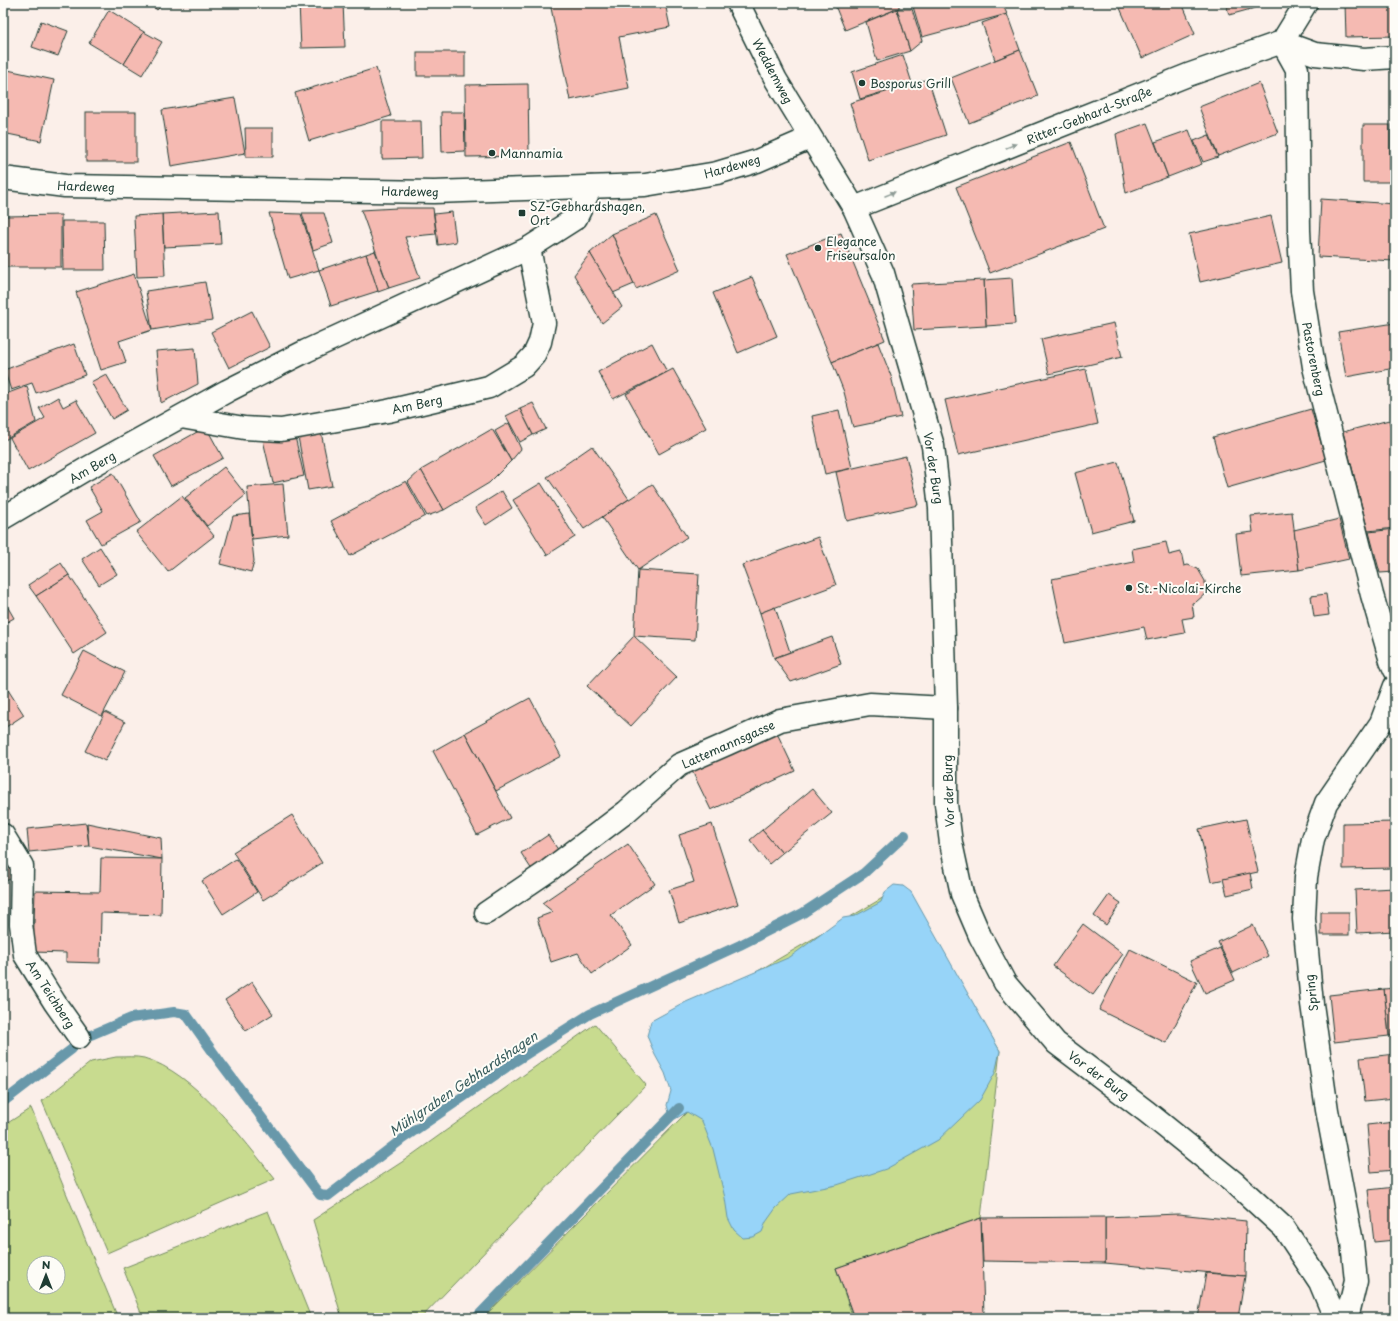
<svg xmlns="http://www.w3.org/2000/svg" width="1398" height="1321" viewBox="0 0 1398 1321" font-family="'Playpen Sans',sans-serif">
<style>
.green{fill:#c8db8f;stroke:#748c62;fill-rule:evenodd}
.water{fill:#97d4f8;stroke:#6798aa}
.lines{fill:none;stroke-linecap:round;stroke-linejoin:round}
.stream{stroke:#6798aa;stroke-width:10}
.building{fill:#f5bab2;stroke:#1f3d34}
.pedestrian-casing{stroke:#1f3d34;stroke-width:25}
.minor-casing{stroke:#1f3d34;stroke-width:25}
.secondary-casing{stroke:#1f3d34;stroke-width:25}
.pedestrian{stroke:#fdfcf7;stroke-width:22}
.minor{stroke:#fdfcf7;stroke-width:22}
.secondary{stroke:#fdfcf7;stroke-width:22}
.oneway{fill:#8e9c96}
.poi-dot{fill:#1f3d34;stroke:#fdfcf7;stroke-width:1.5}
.labels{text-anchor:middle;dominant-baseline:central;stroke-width:4;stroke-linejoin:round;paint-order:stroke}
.street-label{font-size:12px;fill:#1f3d34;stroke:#fdfcf7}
.poi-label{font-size:12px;fill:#1f3d34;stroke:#fdfcf7;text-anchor:start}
.water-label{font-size:13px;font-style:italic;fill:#375b5b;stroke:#fdfcf7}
</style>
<rect width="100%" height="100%" fill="#fbefe9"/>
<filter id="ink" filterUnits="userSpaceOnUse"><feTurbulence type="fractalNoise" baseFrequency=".025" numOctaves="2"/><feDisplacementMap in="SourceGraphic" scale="8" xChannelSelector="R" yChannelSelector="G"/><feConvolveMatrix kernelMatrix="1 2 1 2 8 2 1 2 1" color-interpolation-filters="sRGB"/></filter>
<g filter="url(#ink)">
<g class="green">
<polygon points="903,886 1000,1051 981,1218 836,1268 853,1318 483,1318 687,1112 647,1036"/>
<polygon points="595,1024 646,1085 421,1318 342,1318 313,1220 402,1162"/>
<path d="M 116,1057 C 125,1057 136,1056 144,1058 C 194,1072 243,1139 275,1179 L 107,1253 L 42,1101 L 91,1062 Z"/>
<path d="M 31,1108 L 118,1318 L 3,1318 L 3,1126 ZM 34,1263 L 58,1263 L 58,1287 L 34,1287 Z"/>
<polygon points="268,1211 311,1318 143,1318 123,1268"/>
</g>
<polygon class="water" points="894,885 903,886 911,892 1000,1051 995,1073 980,1100 938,1140 886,1169 837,1185 791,1194 776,1208 766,1222 762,1232 753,1237 743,1238 734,1230 728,1218 725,1198 713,1149 702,1121 687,1112 675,1119 670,1116 667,1105 671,1091 665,1073 655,1055 647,1036 651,1021 686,1002 790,957 843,918 855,916 881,902 885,892"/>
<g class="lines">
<g class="stream">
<polyline points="91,1035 131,1018 174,1012 186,1014 220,1062 320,1195 328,1196 401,1140 514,1062 590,1014 740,945 803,913 864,873 905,835"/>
<polyline points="3,1102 72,1049"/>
<polyline points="476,1318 679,1108"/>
</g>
</g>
<g class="building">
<polygon points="149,3 164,3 157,10"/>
<polygon points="299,3 343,3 345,47 301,48"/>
<polygon points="550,3 665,3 670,27 619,37 629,88 570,100"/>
<polygon points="834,3 899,3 899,8 845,30"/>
<polygon points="912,3 1002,3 1007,14 922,37"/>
<polygon points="1132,3 1182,3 1195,34 1142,58 1120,8"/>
<polygon points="1226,3 1273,3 1229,15"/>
<polygon points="1345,3 1395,3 1395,36 1346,37"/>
<polygon points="897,9 910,51 877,61 866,22"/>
<polygon points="897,9 912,9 922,41 910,51"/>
<polygon points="109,10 144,32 124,64 89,43"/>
<polygon points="1007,14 1020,50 995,60 982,23"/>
<polygon points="41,21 68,31 58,56 32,47"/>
<polygon points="144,32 162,42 142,75 124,64"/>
<polygon points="1020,50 1038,96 969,123 951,78"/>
<rect x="417" y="52" width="48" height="24"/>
<polygon points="903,55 912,83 860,99 852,72"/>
<polygon points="376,68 391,116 309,141 295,93"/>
<polygon points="3,69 54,80 41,141 3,133"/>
<polygon points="928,79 946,135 868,160 850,103"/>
<polygon points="1259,83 1278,133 1218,156 1199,107"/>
<polygon points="528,84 529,156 466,157 465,85"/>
<polygon points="1393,96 1395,97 1395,161 1392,161"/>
<polygon points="235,98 245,153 171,166 162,110"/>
<rect x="86" y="112" width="50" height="50"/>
<polygon points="441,112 464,112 465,151 442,152"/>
<polygon points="382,121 421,121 422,158 382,159"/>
<polygon points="1147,123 1168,177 1126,193 1116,134"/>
<rect x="1363" y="125" width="27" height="57"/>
<polygon points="245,128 273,128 273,157 246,157"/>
<polygon points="1189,130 1202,164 1168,177 1155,142"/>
<polygon points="1209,135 1218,157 1203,162 1194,141"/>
<polygon points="1071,142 1104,229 990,273 956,187"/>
<polygon points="1321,199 1395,204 1395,261 1318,257"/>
<polygon points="397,208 433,208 436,234 405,237 420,278 389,288 361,210"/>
<polygon points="219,211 221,244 164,247 162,214"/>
<polygon points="452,212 456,242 438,245 434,214"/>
<polygon points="269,213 301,214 319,270 288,279"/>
<polygon points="302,213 324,213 333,243 313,250"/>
<polygon points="162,214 165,276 137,277 134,216"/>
<polygon points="61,215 61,267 6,267 6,216"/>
<polygon points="656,215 680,270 636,289 612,234"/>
<polygon points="1271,216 1282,263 1200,282 1189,234"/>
<polygon points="62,221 104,221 105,270 63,270"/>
<polygon points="841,233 885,340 832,362 787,254"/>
<polygon points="612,234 634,284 613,293 590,253"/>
<polygon points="375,251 389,288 378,292 366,254"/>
<polygon points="590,253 622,307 602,323 574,275"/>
<polygon points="366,254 378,291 331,306 319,270"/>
<polygon points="134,274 152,330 119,341 126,362 101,370 76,292"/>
<polygon points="752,277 777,336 738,353 713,293"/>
<polygon points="1012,278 1015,324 986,326 984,280"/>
<polygon points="984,280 986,326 914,330 911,284"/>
<polygon points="205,282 212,320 152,330 146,291"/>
<polygon points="252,311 270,347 229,368 211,332"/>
<polygon points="1114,323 1122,357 1049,374 1041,339"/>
<polygon points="1395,323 1395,368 1346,377 1338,332"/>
<polygon points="652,343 667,372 613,399 598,372"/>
<polygon points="878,343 891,376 901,417 853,427 844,392 832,362"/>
<polygon points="74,344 85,375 36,393 32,383 11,390 4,370"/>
<polygon points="195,348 198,384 161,403 156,351"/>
<polygon points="673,369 706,428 659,454 626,394"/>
<polygon points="1086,369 1098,424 958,455 945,400"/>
<polygon points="106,374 127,410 112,419 91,382"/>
<polygon points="27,386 36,422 3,441 3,395"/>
<polygon points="58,397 63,407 76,400 95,433 28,471 10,438 45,418 39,408"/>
<polygon points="533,403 546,429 533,435 520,409"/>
<polygon points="520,409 533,435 520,442 506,416"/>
<polygon points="1311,409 1326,460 1227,488 1213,437"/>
<polygon points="839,410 852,468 825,474 812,416"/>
<polygon points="1389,420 1395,442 1395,528 1368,531 1343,432"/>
<polygon points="509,423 521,449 511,461 495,431"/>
<polygon points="206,427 223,458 171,486 154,456"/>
<polygon points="492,429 511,461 489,483 444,510 421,470"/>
<polygon points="294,432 304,476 273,483 263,440"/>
<polygon points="321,432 332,486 308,490 298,437"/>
<polygon points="592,446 629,499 584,529 547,477"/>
<polygon points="906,456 918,505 847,521 836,472"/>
<polygon points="1118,462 1134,521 1091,532 1075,473"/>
<polygon points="224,467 246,495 207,526 185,498"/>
<polygon points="421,470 444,510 427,516 408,482"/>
<polygon points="113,473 141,522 101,544 87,520 103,511 89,487"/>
<polygon points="406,481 425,516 350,556 331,521"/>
<polygon points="541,483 575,537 547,555 513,500"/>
<polygon points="283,484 288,535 252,539 247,487"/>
<polygon points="652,484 687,537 638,570 602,517"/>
<polygon points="502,491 512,508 486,525 475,508"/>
<polygon points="182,496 214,536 168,572 136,532"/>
<polygon points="1292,512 1299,570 1241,576 1236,534 1253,532 1251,516"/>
<polygon points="249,514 254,561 251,572 220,564 233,516"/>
<polygon points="1339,519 1349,559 1299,570 1294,530"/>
<polygon points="1395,529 1395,572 1380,573 1369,532"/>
<polygon points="818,537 836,585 760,613 742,565"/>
<polygon points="1166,542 1169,555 1181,552 1184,566 1188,565 1198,569 1205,581 1205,594 1196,602 1192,603 1194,617 1182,619 1185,633 1147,640 1144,627 1065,643 1052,579 1134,562 1132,549"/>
<polygon points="100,547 117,574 99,585 82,559"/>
<polygon points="61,563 69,575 36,596 28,585"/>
<polygon points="638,570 699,574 695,640 634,636"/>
<polygon points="69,575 107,632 74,654 36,596"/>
<polygon points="1326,594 1329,615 1314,617 1311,596"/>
<polygon points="3,599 14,618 3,624"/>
<polygon points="775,607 790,652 774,658 760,613"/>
<polygon points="634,636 677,677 631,726 587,686"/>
<polygon points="832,637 841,664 791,682 774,658"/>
<polygon points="84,651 125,672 102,716 61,695"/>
<polygon points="3,682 24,715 3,729"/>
<polygon points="530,698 561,756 496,791 465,733"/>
<polygon points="105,712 125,722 105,761 85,751"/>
<polygon points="776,731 795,771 711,810 692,771"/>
<polygon points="465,733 510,818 477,835 433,751"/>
<polygon points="812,789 832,813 782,853 762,830"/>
<polygon points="292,815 322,863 263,900 233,852"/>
<polygon points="1246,819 1258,872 1211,882 1199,829"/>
<polygon points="1395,822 1395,868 1343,869 1343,823"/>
<polygon points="86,823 89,846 29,852 27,829"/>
<polygon points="87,823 161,838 162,859 89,846"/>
<polygon points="712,824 738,904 679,923 669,890 694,882 679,835"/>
<polygon points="762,830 782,853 769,864 750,840"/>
<polygon points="548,835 559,851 532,870 521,853"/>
<polygon points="628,844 655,884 611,915 632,945 592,974 578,953 551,962 537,918 553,912 542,903"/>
<polygon points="3,850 15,877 3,882"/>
<polygon points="101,858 162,859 161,915 101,913 100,963 66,962 66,953 33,952 35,891 100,892"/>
<polygon points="236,859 257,892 223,914 202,881"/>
<polygon points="1250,873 1253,889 1227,895 1223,879"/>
<polygon points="1395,888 1395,931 1357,933 1355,890"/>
<polygon points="1109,895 1121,903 1106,925 1094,916"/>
<rect x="1321" y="912" width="28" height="23"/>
<polygon points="1083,924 1123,954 1093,995 1053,966"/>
<polygon points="1253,925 1268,956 1233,973 1218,942"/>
<polygon points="1392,945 1395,945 1395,984 1390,983"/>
<polygon points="1220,948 1235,980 1205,993 1190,961"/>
<polygon points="1130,949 1197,982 1166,1043 1099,1010"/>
<polygon points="252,982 273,1014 246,1031 225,1000"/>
<polygon points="1395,988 1395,1036 1389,1036 1384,989"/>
<polygon points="1384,989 1389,1036 1334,1042 1329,995"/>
<polygon points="1395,1054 1395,1098 1365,1101 1360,1058"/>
<polygon points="1395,1122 1395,1170 1371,1172 1367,1125"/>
<polygon points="1395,1187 1395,1240 1374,1242 1368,1190"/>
<polygon points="1178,1214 1246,1221 1245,1276 1105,1263 1105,1217"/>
<polygon points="1105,1217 1105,1263 983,1261 981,1218"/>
<polygon points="981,1218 984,1315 975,1318 854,1318 836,1268"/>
<polygon points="1206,1273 1245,1276 1238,1318 1198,1318"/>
</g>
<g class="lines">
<g class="pedestrian-casing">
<polyline id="pedestrian" points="1347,1318 1356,1281 1352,1242 1327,1110 1312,1004 1304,919 1306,877 1313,839 1326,803 1381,723 1395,686"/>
</g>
<g class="minor-casing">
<g id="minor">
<polyline points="1282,42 1297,69 1299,230 1302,291 1314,367 1372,595 1391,661 1395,670"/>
<polyline points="1282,42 1315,54 1364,59 1395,57"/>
<polyline points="3,178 65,186 434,192 645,185 717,173 757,161 810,138"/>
<polyline points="854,208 1188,75 1282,42 1306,3"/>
<polyline points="181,417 244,428 281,430 388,411 489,387 524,366 534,355 540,342 544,323 529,248"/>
<polyline points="3,518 86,469 227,391 306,351 529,248 576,218 591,187"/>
<polyline points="3,835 22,866 21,924 25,955 55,1003 79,1037"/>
<polyline points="486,913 548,871 626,812 679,765 727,744 780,720 870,704 946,708"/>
</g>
</g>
<g class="secondary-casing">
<polyline id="secondary" points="738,3 776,80 854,208 883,273 933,446 940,508 946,708 946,804 951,843 962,894 980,936 1005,983 1056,1043 1147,1112 1235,1183 1284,1228 1320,1282 1335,1318"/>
</g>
<use href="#pedestrian" class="pedestrian"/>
<use href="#minor" class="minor"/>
<use href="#secondary" class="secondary"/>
</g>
<defs><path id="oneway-solid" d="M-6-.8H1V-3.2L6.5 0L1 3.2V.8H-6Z"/></defs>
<g class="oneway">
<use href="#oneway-solid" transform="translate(1011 146) rotate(-22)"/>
<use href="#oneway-solid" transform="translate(890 194) rotate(-22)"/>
</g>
</g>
<g class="poi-dot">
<circle cx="862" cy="83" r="4"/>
<circle cx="492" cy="153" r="4"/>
<rect x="518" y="209" width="8" height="8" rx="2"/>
<circle cx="818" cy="248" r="4"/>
<circle cx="1129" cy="588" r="4"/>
</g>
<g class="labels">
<g class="street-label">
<text transform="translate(773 71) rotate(62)">Weddemweg</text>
<text transform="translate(1089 115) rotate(-22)">Ritter-Gebhard-Straße</text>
<text transform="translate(732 166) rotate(-16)">Hardeweg</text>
<text transform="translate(86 186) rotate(2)">Hardeweg</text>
<text transform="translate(410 191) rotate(1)">Hardeweg</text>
<text transform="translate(1314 359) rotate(79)">Pastorenberg</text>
<text transform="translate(417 404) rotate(-12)">Am Berg</text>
<text transform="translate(92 467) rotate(-30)">Am Berg</text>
<text transform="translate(934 468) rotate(81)">Vor der Burg</text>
<text transform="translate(728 744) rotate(-24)">Lattemannsgasse</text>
<text transform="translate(948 791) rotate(-92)">Vor der Burg</text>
<text transform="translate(1311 993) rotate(-97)">Spring</text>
<text transform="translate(51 994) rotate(57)">Am Teichberg</text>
<text transform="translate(1099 1075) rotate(37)">Vor der Burg</text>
</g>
<g class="poi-label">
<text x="870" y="83">Bosporus Grill</text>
<text x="500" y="153">Mannamia</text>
<text x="530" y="206">SZ-Gebhardshagen,<tspan x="530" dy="14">Ort</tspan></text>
<text x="826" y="241">Elegance<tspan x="826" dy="14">Friseursalon</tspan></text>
<text x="1137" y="588">St.-Nicolai-Kirche</text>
</g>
<g class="water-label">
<text transform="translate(463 1083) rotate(-34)">Mühlgraben Gebhardshagen</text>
</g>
</g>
<rect width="1398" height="1321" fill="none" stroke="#fdfcf7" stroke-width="16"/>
<rect x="8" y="8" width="1382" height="1305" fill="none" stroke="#1f3d34" stroke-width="1.5" filter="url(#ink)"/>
<g transform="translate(46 1275)"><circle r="19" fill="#fdfcf7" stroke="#a4b0a9"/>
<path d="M0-3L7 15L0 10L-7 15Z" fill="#1f3d34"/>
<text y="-6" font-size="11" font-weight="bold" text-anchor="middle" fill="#1f3d34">N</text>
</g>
</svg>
